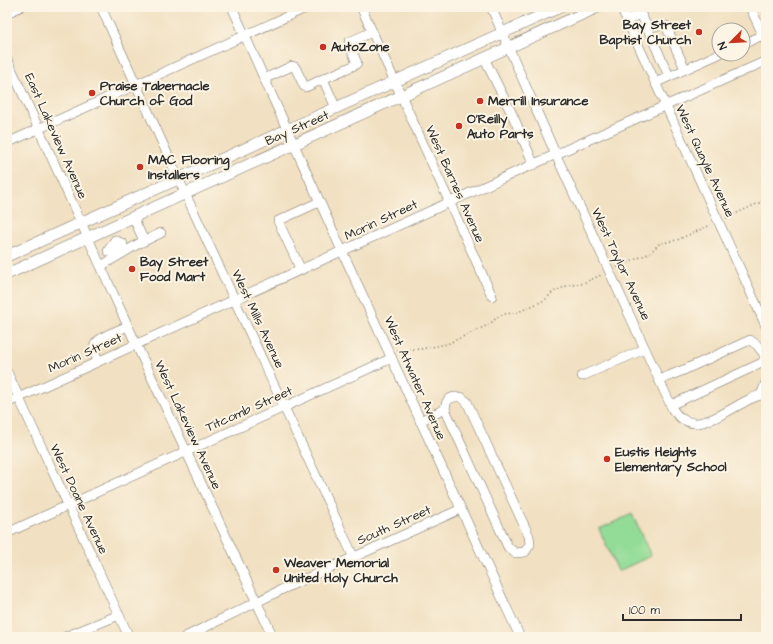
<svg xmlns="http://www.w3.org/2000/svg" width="773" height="644" viewBox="0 0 773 644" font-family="'Architects Daughter',sans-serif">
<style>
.green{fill:#93dc97;stroke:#5f8461}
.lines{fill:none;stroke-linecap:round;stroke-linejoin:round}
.minor-casing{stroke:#706a60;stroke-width:10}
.major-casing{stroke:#706a60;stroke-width:12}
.path{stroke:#706a60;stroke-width:1.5;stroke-dasharray:1 3;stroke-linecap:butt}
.minor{stroke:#fff;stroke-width:9}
.major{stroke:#fff;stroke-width:11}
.poi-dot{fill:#c8321e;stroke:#fcf5e5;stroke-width:1.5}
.labels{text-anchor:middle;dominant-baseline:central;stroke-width:4;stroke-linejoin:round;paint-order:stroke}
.poi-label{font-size:13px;font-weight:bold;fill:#2b2b2b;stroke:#fcf5e5;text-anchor:start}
.street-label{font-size:13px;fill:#2b2b2b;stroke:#fcf5e5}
</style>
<rect width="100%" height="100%" fill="#fcf5e5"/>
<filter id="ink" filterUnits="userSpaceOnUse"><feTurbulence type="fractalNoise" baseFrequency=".025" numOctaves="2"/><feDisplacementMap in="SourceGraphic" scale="8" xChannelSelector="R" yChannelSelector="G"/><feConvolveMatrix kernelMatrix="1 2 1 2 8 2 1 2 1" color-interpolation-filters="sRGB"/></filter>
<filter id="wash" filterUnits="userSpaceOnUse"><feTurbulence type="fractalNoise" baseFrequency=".012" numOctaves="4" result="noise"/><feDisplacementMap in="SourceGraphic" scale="16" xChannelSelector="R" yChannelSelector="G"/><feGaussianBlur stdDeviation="0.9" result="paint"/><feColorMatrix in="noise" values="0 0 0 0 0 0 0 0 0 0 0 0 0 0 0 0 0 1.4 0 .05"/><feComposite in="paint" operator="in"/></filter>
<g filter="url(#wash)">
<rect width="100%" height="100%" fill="#f1e0c1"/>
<polygon class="green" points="632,514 651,556 618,571 599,529"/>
</g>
<g filter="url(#ink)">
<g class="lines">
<g class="minor-casing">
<g id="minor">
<polyline points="101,7 185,193 354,558"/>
<polyline points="232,7 332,229 520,637"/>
<polyline points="361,7 492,296"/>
<path d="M 491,7 L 556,155 L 673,410 C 678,417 685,422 694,423 C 710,424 734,407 748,400 C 754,397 760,395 766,393"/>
<polyline points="621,7 766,326"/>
<polyline points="750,7 766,41"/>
<polyline points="7,13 20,7"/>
<polyline points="627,20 641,14 669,76"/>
<polyline points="646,26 666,26 685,69"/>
<polyline points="743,44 763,35"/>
<polyline points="484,58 513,116 534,165"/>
<polyline points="7,59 136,344 273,637"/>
<polyline points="264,79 292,66 295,67 304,86 306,87 323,79 336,108"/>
<polyline points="323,79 355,65 357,63 349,44 349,42 372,32"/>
<polyline points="655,83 719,54"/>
<polyline points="7,143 308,7"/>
<polyline points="133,217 144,241"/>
<polygon points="115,240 123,244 116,255 108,251"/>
<polyline points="101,266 138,244 161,233"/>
<polyline points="301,270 278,221 319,202"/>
<path d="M 98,361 C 97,357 94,352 94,348 C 93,338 120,330 128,326"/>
<polyline points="7,372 129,637"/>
<polyline points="582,376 645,349"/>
<polyline points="659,380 686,369 750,340 757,345 764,354 764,362 766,366"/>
<polyline points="761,395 766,382"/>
<path d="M 455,397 L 461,397 L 467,402 L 529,536 L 530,544 L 525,552 L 515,553 L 508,547 L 445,409 C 446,402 447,398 455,397 Z"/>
<polyline points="7,403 516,172 766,61"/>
<polyline points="671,405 766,361"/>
<polyline points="420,421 445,409"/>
<polyline points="7,533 392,358"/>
<polyline points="65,637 119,615"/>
<polyline points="185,637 283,589 461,509"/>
</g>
</g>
<g class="major-casing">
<g id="major">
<polyline points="7,256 560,7"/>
<polyline points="7,274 598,7"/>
</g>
</g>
<g class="path">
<polyline points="726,218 759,203 766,197"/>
<polyline points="617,267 650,253 659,244 667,242 677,240 711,225"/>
<polyline points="397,350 421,349 447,344 488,325 498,317 504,314 516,313 545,300 553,292 569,285 581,284 601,275"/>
</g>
<use href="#minor" class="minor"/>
<use href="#major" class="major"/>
</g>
</g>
<g class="poi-dot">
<circle cx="699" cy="32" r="4"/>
<circle cx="323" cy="47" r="4"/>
<circle cx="92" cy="93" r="4"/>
<circle cx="480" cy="101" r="4"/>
<circle cx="459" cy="126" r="4"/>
<circle cx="140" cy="167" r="4"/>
<circle cx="132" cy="269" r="4"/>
<circle cx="607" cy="459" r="4"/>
<circle cx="276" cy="570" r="4"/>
</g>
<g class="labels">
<g class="poi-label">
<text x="691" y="25" text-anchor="end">Bay Street<tspan x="691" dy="15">Baptist Church</tspan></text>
<text x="331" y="47">AutoZone</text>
<text x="100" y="86">Praise Tabernacle<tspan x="100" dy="15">Church of God</tspan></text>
<text x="488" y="101">Merrill Insurance</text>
<text x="467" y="119">O'Reilly<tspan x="467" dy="15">Auto Parts</tspan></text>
<text x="148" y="160">MAC Flooring<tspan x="148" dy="15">Installers</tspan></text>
<text x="140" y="262">Bay Street<tspan x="140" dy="15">Food Mart</tspan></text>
<text x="615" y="452">Eustis Heights<tspan x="615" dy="15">Elementary School</tspan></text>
<text x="284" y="563">Weaver Memorial<tspan x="284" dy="15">United Holy Church</tspan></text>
</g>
<g class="street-label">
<text transform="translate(297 128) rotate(-24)">Bay Street</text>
<text transform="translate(56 136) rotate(66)">East Lakeview Avenue</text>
<text transform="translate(705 161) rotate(65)">West Quayle Avenue</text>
<text transform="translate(455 184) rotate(66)">West Barnes Avenue</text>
<text transform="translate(381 220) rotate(-25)">Morin Street</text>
<text transform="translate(621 264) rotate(65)">West Taylor Avenue</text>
<text transform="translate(258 319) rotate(65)">West Mills Avenue</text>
<text transform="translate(85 353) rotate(-24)">Morin Street</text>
<text transform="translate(415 378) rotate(66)">West Atwater Avenue</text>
<text transform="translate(249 409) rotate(-24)">Titcomb Street</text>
<text transform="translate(188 425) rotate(65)">West Lakeview Avenue</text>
<text transform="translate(79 499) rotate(65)">West Doane Avenue</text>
<text transform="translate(394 525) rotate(-24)">South Street</text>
</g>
</g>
<rect width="773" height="644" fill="none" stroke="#fcf5e5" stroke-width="24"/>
<g transform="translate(731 42) rotate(246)"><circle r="19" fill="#fcf5e5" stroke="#a8a49b"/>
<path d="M0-3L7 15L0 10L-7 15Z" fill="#c8321e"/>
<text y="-6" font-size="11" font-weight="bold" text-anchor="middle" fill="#2b2b2b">N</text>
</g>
<path d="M623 614v6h118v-6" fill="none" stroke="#2b2b2b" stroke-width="2"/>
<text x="629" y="614" font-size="12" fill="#2b2b2b" stroke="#fcf5e5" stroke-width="3" paint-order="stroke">100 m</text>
</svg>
